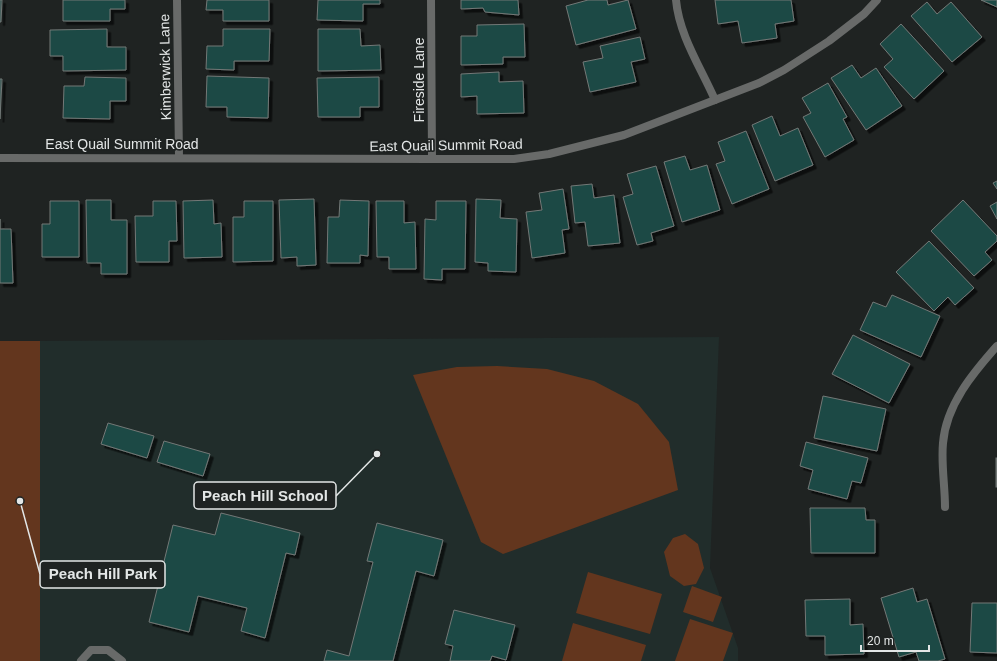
<svg xmlns="http://www.w3.org/2000/svg" width="997" height="661" viewBox="0 0 997 661" font-family="Helvetica,sans-serif">
<style>
.built{fill:#212d2b}
.green{fill:#63361e}
.building{fill:#1c4a44;stroke:#737877;filter:url(#shadow)}
.lines{fill:none;stroke-linecap:round;stroke-linejoin:round}
.lane{stroke:#686a69;stroke-width:8}
.street{stroke:#686a69;stroke-width:8}
.labels{text-anchor:middle;dominant-baseline:central;stroke-width:3.5;stroke-linejoin:round;paint-order:stroke}
.street-label{font-size:14px;fill:#e3e6e6;stroke:#1f2322}
.leader{fill:none;stroke:#e3e6e6;stroke-width:1.5}
.callout-dot{fill:#e3e6e6;stroke:#1f2322;stroke-width:1.5}
.callout{fill:#1f2322;stroke:#e3e6e6;stroke-width:1.5}
.callout-label{font-size:15px;text-anchor:middle;font-weight:bold;fill:#e3e6e6}
</style>
<defs>
<filter id="shadow"><feDropShadow dx="3.5" dy="3.5" stdDeviation="0" flood-color="#0009"/></filter>
</defs>
<rect width="100%" height="100%" fill="#1f2322"/>
<polygon class="built" points="719,337 710,568 738,648 738,661 40,661 40,341"/>
<g class="green">
<rect x="0" y="341" width="40" height="320"/>
<polygon points="497,366 547,369 594,381 638,404 669,442 678,490 503,554 481,542 413,375 457,367"/>
<polygon points="685,534 698,544 704,568 696,584 684,586 670,576 664,552 673,538"/>
<polygon points="588,572 662,594 650,634 576,613"/>
<polygon points="692,586 722,597 713,622 683,612"/>
<polygon points="690,619 733,633 723,661 675,661"/>
<polygon points="573,623 646,645 641,661 562,661"/>
</g>
<g class="building">
<polygon points="0,0 2,0 1,22 0,22"/>
<polygon points="63,0 125,0 125,9 110,9 110,21 63,21"/>
<polygon points="207,0 269,0 269,21 223,21 223,10 206,10"/>
<polygon points="318,0 380,0 380,4 363,4 363,21 317,20"/>
<polygon points="461,0 518,0 519,15 485,12 483,8 461,9"/>
<polygon points="588,0 607,0 608,5 628,0 636,29 576,45 566,6"/>
<polygon points="715,0 791,0 794,21 775,24 777,38 742,43 738,21 718,24"/>
<polygon points="981,0 997,0 997,7"/>
<polygon points="927,2 937,14 951,2 982,37 952,62 911,16"/>
<polygon points="524,24 525,57 503,57 503,64 461,65 461,36 477,36 477,25"/>
<polygon points="901,24 944,71 914,99 884,67 893,59 880,44"/>
<polygon points="107,29 107,47 126,47 126,70 63,71 63,56 50,56 50,30"/>
<polygon points="223,29 270,29 269,61 234,61 234,70 206,69 207,46 223,46"/>
<polygon points="318,29 360,29 361,46 380,45 381,70 318,71"/>
<polygon points="640,37 645,59 631,62 636,82 590,92 583,62 603,58 600,46"/>
<polygon points="852,65 861,78 876,68 902,106 866,130 831,78"/>
<polygon points="499,72 499,82 523,81 524,113 477,114 477,96 461,97 461,74"/>
<polygon points="207,76 269,78 268,118 227,117 227,107 206,107"/>
<polygon points="85,77 126,78 126,101 110,101 110,119 63,118 64,86 84,86"/>
<polygon points="379,77 379,107 360,107 360,117 318,117 317,78"/>
<polygon points="0,79 2,79 0,119"/>
<polygon points="828,83 847,117 843,119 854,140 825,157 803,117 811,113 802,98"/>
<polygon points="772,116 780,136 798,128 813,165 775,181 752,125"/>
<polygon points="746,131 769,189 732,204 716,164 725,161 718,142"/>
<polygon points="685,156 690,170 707,165 720,210 682,222 664,162"/>
<polygon points="656,166 674,226 651,233 653,241 637,245 623,197 633,194 627,174"/>
<polygon points="997,181 997,189 993,183"/>
<polygon points="592,184 594,198 614,195 620,243 588,246 585,222 575,223 571,186"/>
<polygon points="563,189 569,229 562,230 565,253 532,258 526,212 542,210 539,193"/>
<polygon points="314,199 316,265 297,266 297,257 281,258 279,200"/>
<polygon points="476,199 501,200 500,218 517,219 516,272 488,271 488,263 475,262"/>
<polygon points="86,200 111,200 111,220 127,220 127,274 101,274 101,263 87,263"/>
<polygon points="213,200 214,224 221,223 222,257 184,258 183,201"/>
<polygon points="340,200 369,201 368,256 360,255 360,263 327,263 328,217 339,217"/>
<polygon points="963,200 997,236 997,241 985,252 992,260 974,276 931,231"/>
<polygon points="50,201 79,201 79,257 42,257 42,224 50,224"/>
<polygon points="153,201 176,201 177,241 169,241 169,262 136,262 135,216 153,216"/>
<polygon points="244,201 273,201 273,261 233,262 233,217 244,217"/>
<polygon points="376,201 404,201 404,223 415,222 416,269 389,269 389,257 377,257"/>
<polygon points="436,201 466,201 465,269 442,269 442,280 424,279 425,219 436,220"/>
<polygon points="997,202 997,219 990,206"/>
<polygon points="0,219 0,229 11,229 13,283 0,283"/>
<polygon points="929,241 974,288 955,305 948,297 934,311 896,272"/>
<polygon points="892,295 940,316 921,357 860,330 873,302 886,307"/>
<polygon points="853,335 910,364 889,403 832,374"/>
<polygon points="823,396 886,409 877,451 814,438"/>
<polygon points="108,423 154,436 147,458 101,444"/>
<polygon points="164,441 210,454 203,476 157,462"/>
<polygon points="806,442 868,458 861,483 852,481 847,499 808,489 813,470 800,466"/>
<rect x="996" y="458" width="1" height="29"/>
<polygon points="810,508 865,508 866,520 875,520 875,553 811,553"/>
<polygon points="221,513 300,533 295,555 286,553 265,638 241,631 247,608 198,596 189,632 149,622 173,525 215,535"/>
<polygon points="377,523 443,540 434,576 416,571 393,661 324,661 327,650 349,656 373,562 367,561"/>
<polygon points="913,588 917,602 927,599 945,659 938,661 919,661 916,652 899,657 881,598"/>
<polygon points="850,599 850,625 863,624 864,654 825,655 825,636 806,636 805,600"/>
<polygon points="972,603 997,603 997,653 970,652"/>
<polygon points="454,610 515,625 506,660 492,656 490,661 450,661 453,646 445,644"/>
</g>
<g class="lines">
<polyline class="lane" points="81,661 91,650 108,650 122,661"/>
<g class="street">
<polyline points="177,0 179,157"/>
<polyline points="431,0 432,159"/>
<path d="M 676,0 C 679,35 701,68 715,100"/>
<polyline points="0,158 432,159 514,159 549,154 624,135 759,83 784,70 829,41 864,14 877,0"/>
<path d="M 945,507 C 945,486 941,464 943,443 C 946,405 973,373 997,346"/>
</g>
</g>
<g class="labels">
<g class="street-label">
<text transform="translate(165 67) rotate(-91)">Kimberwick Lane</text>
<text transform="translate(419 80) rotate(-90)">Fireside Lane</text>
<text x="122" y="144">East Quail Summit Road</text>
<text transform="translate(446 145) rotate(-1)">East Quail Summit Road</text>
</g>
</g>
<path class="leader" d="M377 454L336 496M20 501L40 574"/>
<g class="callout-dot">
<circle cx="377" cy="454" r="4"/>
<circle cx="20" cy="501" r="4"/>
</g>
<g class="callout">
<rect x="194" y="482" width="142" height="27" rx="4"/>
<rect x="40" y="561" width="125" height="27" rx="4"/>
</g>
<g class="callout-label">
<text x="265" y="501">Peach Hill School</text>
<text x="103" y="579">Peach Hill Park</text>
</g>
<path d="M861 645v6h68v-6" fill="none" stroke="#e3e6e6" stroke-width="2"/>
<text x="867" y="645" font-size="12" fill="#e3e6e6" stroke="#1f2322" stroke-width="3" paint-order="stroke">20 m</text>
</svg>
